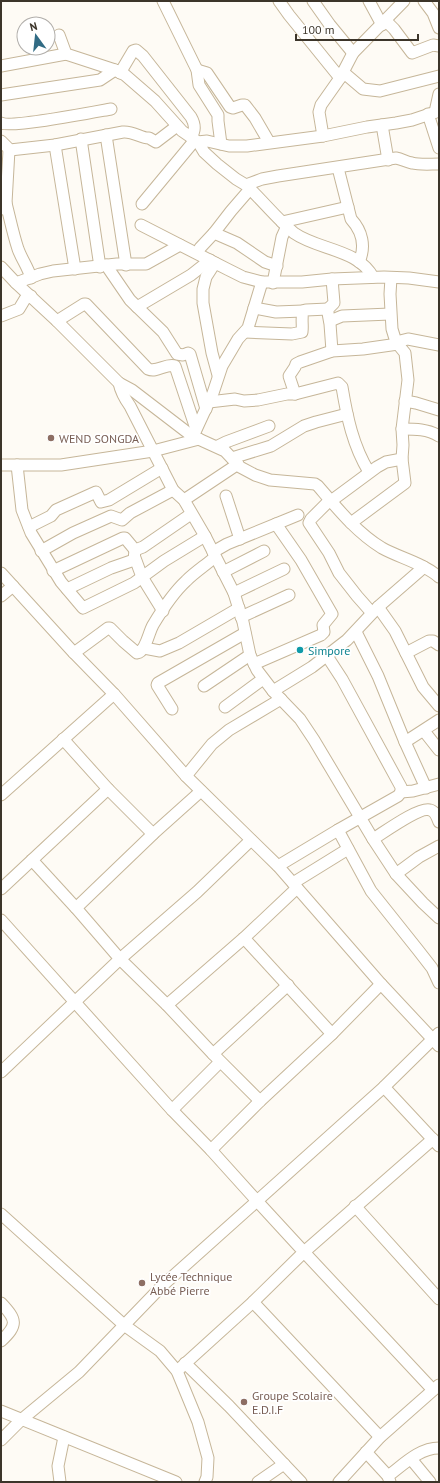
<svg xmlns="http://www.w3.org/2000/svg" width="440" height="1483" viewBox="0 0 440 1483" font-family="'PT Sans',sans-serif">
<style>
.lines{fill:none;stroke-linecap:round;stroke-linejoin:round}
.minor-casing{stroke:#c6b699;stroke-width:13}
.minor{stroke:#fff;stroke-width:11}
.education-dot{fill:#8d6e63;stroke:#fff;stroke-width:1.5}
.culture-dot{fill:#0f9aa8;stroke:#fff;stroke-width:1.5}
.labels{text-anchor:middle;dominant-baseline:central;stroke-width:3.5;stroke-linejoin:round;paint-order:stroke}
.education-label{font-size:12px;fill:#785e54;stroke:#fff;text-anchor:start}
.culture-label{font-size:12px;fill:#0d838f;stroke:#fff;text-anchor:start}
</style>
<rect width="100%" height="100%" fill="#fefbf5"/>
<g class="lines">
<g class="minor-casing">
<g id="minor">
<polyline points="163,1 197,70 199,85 218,115 218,121 221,144"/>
<polyline points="279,1 289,15 340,78"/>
<polyline points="313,1 330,25 353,53"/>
<polyline points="369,1 382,25"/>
<polyline points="424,1 433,13 439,28"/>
<polyline points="386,21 394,29 412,53 433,45 439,46"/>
<path d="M 59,35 L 66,54 L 115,70 L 125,75 L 155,101 L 182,131 L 198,142 L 204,152 L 217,164 L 236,179 L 246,185 C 262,200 277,219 294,233 C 318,250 358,249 373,277"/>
<polyline points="1,66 66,54"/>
<polyline points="197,70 207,73 230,107 233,108 242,105 245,105 255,118 269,142"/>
<polyline points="343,72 363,89 380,91 439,76"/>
<path d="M 120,73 L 133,51 L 136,50 L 143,56 L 191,117 C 195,124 196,130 191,137"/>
<polyline points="1,95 100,80 115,70"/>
<polyline points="435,112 439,94"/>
<polyline points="428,114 439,148"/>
<path d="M 1,123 C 11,128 94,112 111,109"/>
<polyline points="382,125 388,160"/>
<polyline points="106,135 126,265"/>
<polyline points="323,136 319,112 321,105 340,78 353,53 404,1"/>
<polyline points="81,139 100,267"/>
<path d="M 1,141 L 10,150 L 55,145 L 123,132 C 133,131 143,139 149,138 L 156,142 L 177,126"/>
<polyline points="198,142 207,141 229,146 247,146 323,136 367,127 396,123 412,120 439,111"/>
<polyline points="55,145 75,269"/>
<path d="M 338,168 L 351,219 C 362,231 366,246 359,262"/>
<path d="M 246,185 L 262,179 L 278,176 L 396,158 C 402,159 406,162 412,163 C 420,165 430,164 439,164"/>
<polyline points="250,189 231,211 214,233 237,243 265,262 277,266"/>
<path d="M 6,203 C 10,219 13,234 18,249 C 22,260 28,267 31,278"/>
<polyline points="142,204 195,140"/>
<polyline points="4,209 6,203 9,150"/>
<polyline points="282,222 348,207"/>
<polyline points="141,225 227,269 243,277 262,282 302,282 332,279 384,277 409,278 439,282"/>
<polyline points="198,253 200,248 214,233"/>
<polyline points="215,263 206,277 203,289 203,303 212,353 218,375"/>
<polyline points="106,265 130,300 163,332 177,354 183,355 188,353 190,354 206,409"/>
<path d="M 1,267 L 16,283 L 57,321 L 119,383 C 121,392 125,399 130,406 L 173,490 L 184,500 L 205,536 L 234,593 L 243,622 L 250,655 L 257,670 L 273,691 L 300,719 L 314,740 L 373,839 L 396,874 L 423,903 L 439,918"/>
<polyline points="16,283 40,274 53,271 117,264 146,264 180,245"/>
<polyline points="273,283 282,237 287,226"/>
<polyline points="137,307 191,275 210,260"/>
<polyline points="254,308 276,312 303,311"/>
<polyline points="1,316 19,309 25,299 31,296"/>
<path d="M 57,321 L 84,304 L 86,304 L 148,369 C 157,373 166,363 175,366 L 196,429"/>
<polyline points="330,321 342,316 390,314"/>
<path d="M 245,332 L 292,334 L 302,332 C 303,325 301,319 303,311 L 306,310 L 328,309"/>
<polyline points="396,342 408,339 439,345"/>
<polyline points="332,351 330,324 328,313 328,309 334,303 332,279"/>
<path d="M 119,383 L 132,390 L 192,436 L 225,451 L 240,467 L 255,475 L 270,480 L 315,484 L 318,486 C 337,508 356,532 382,548 C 400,558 423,563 439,577"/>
<polyline points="295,394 289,376 295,367 296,364 300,362 332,351 363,349 398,344"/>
<polyline points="405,401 416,403 439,410"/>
<path d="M 209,402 L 235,399 L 244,401 L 258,400 L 287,394 L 295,394 L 338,383 L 342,387 C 347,417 353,446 369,472"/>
<path d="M 402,429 C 415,429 428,429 439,436"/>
<polyline points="195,432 213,393 222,366 238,339 248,328 262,282"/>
<polyline points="218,446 226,442 269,426"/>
<polyline points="232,458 271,446 304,426 316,422 347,414"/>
<polyline points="1,465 61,465 153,451 199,439"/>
<polyline points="17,465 22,510 31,533 61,582 83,608 134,583 164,561 205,536"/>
<polyline points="226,496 240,539"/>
<polyline points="184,500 238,464"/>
<polyline points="330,500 311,519 309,523 329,553 339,573 357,596 372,613"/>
<polyline points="331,501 377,467 386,462 402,459"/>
<polyline points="351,523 405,483 402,459 403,445 402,429 408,380 405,353 396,342 392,329 390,294 391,278"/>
<polyline points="29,527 51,516 56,510 96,492 101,502 109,500 162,468"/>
<polyline points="41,551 73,533 111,516 122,520 130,513 173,490"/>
<polyline points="213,552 227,544 298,515"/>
<polyline points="135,558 142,577 163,611"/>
<polyline points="53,571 123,538 125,538 135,550 143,547 191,514"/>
<polyline points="223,572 264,551"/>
<polyline points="1,573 74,653 114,694 186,776 278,866 381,984 439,1046"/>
<polyline points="67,589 111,568 134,560 135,550"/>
<polyline points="234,593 284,569"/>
<polyline points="1,596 13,586"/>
<polyline points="378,607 395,631 423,687 439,706"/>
<polyline points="241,617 289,595"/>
<polyline points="356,632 378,676 405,742 439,720"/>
<polyline points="144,648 160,651 179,643 239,608"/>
<path d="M 74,653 L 108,628 L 110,628 L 123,641 L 137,653 C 146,651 148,634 153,625 C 162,610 174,592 186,581 C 195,572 206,565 215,557"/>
<polyline points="406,653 429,641 433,641 439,645"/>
<polyline points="254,664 321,635 324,632 323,625 332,614 301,560 276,524"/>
<polyline points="204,686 250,655"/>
<polyline points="273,691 312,667 347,640 378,607 424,567"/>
<polyline points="225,707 263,679"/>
<polyline points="172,709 157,685 158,683 245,633"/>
<polyline points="424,731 439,750"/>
<polyline points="63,739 108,789 153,834 201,791"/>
<polyline points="405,742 426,788"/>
<polyline points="186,776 212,744 229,730 281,699"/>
<polyline points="401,792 413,791 439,784"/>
<polyline points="1,795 114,694"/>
<polyline points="338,830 371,891 418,950 432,968 439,983"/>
<polyline points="153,834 76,908 120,959 167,1005 213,1054"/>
<path d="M 373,839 C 383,833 420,806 430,810 C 435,811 437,817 439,822"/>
<polyline points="32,860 76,908"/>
<polyline points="278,866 338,830 398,796 401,792 401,787 342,679 327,656"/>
<polyline points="396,874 419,857 439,846"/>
<polyline points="293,883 348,849"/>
<polyline points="1,889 108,789"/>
<polyline points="1,920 172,1110 211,1150 257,1201 162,1286 79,1372 21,1420 1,1440"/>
<polyline points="244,938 332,1034"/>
<polyline points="167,1005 244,938 297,888"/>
<polyline points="1,1072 120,959 197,892 251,840"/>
<polyline points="384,1087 439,1146"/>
<polyline points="260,1101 213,1054 288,985"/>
<polyline points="172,1110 220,1062"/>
<polyline points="433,1139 304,1252 433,1390"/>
<polyline points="211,1150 260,1101 332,1034 381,984"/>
<polyline points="355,1206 439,1299"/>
<polyline points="1,1214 124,1325 160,1351 177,1371 198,1422 208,1458 207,1477 205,1482"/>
<polyline points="253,1302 380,1437"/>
<path d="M 1,1303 C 17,1320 18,1325 1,1341"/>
<polyline points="185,1363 229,1406 301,1482"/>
<polyline points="177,1371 253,1302 304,1252 257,1201 384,1087 439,1033"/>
<polyline points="1,1411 176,1482"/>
<polyline points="366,1452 388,1476"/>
<polyline points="411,1459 430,1482"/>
<polyline points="60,1482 58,1466 64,1437"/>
<polyline points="258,1482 284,1464"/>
<polyline points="339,1482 380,1437 439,1385"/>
<path d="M 390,1482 L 388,1476 C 403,1465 419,1448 439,1448"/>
</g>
</g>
<use href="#minor" class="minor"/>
</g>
<g class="education-dot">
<circle cx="51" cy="438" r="4"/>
<circle cx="142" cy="1283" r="4"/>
<circle cx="244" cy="1402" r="4"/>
</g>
<circle class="culture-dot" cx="300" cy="650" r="4"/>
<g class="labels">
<g class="education-label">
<text x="59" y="438">WEND SONGDA</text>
<text x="150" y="1276">Lycée Technique<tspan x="150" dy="14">Abbé Pierre</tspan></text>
<text x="252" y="1395">Groupe Scolaire<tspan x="252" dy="14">E.D.I.F</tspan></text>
</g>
<g class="culture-label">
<text x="308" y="650">Simpore</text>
</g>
</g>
<rect width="440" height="1483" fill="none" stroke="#3c352a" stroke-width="4"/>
<g transform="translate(36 36) rotate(345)"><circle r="19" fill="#ffffff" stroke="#b1aeaa"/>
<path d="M0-3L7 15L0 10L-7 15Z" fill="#316b84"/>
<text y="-6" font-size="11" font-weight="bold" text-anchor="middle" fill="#3c352a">N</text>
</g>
<path d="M296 34v6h122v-6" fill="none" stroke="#3c352a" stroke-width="2"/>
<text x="302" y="34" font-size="12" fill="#3c352a" stroke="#ffffff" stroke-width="3" paint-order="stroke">100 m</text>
</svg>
